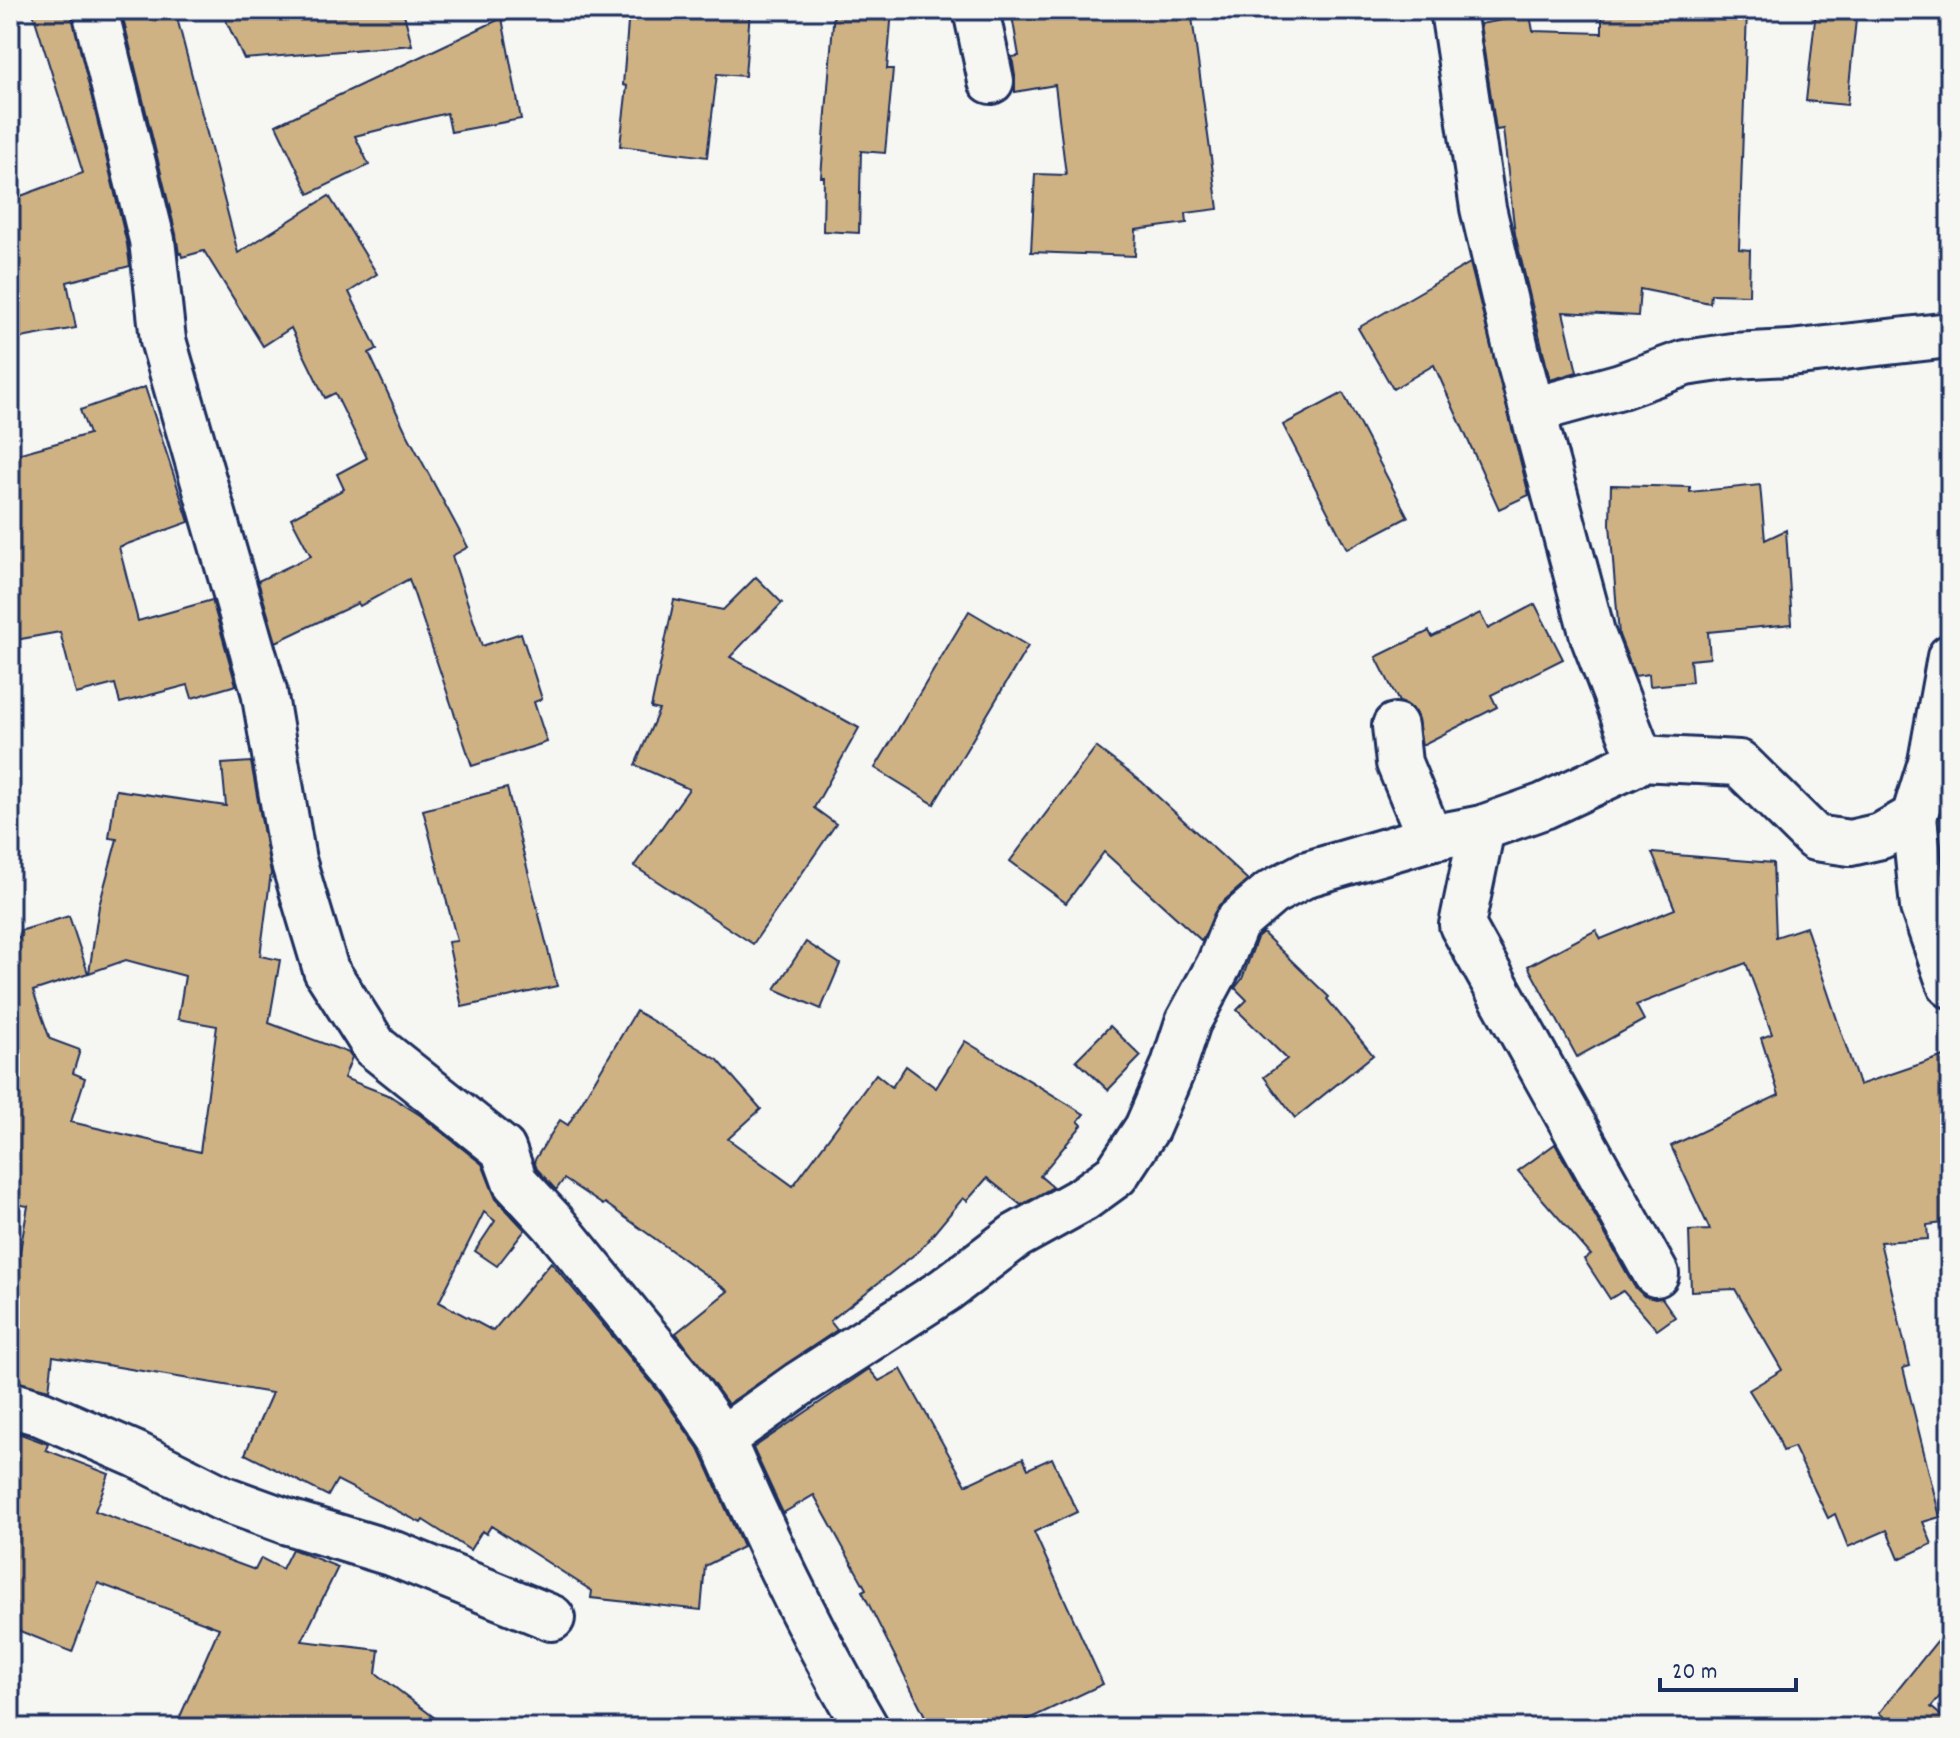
<svg xmlns="http://www.w3.org/2000/svg" width="1960" height="1738" viewBox="0 0 1960 1738" font-family="Dekko,sans-serif">
<style>
.building{fill:#cfb284;stroke:#1b2f5e;stroke-width:2}
.lines{fill:none;stroke-linecap:round;stroke-linejoin:round}
.street-casing{stroke:#1b2f5e;stroke-width:50}
.street{stroke:#f6f6f2;stroke-width:44}
</style>
<rect width="100%" height="100%" fill="#f6f6f2"/>
<filter id="ink" filterUnits="userSpaceOnUse"><feTurbulence type="fractalNoise" baseFrequency=".0125" numOctaves="2"/><feDisplacementMap in="SourceGraphic" scale="16" xChannelSelector="R" yChannelSelector="G"/><feConvolveMatrix kernelMatrix="1 2 1 2 8 2 1 2 1" color-interpolation-filters="sRGB"/></filter>
<g filter="url(#ink)">
<g class="building">
<polygon points="32,10 71,10 127,244 130,266 67,282 76,328 10,340 10,200 83,173"/>
<polygon points="121,10 175,10 238,253 329,196 377,274 349,292 377,349 369,353 405,430 468,547 452,556 482,646 521,633 542,699 534,702 547,742 472,766 409,579 360,606 358,603 276,642 258,581 311,556 291,518 344,489 337,474 367,458 335,393 325,398 291,328 263,346 204,251 182,257 181,253 179,254 176,234"/>
<polygon points="221,10 403,10 412,45 244,59"/>
<polygon points="629,10 750,10 745,76 717,74 707,157 620,146 627,86 623,85"/>
<polygon points="834,10 892,10 887,69 893,69 885,153 861,151 859,233 823,231 824,177 821,177"/>
<polygon points="1011,10 1191,10 1218,209 1186,213 1187,223 1136,230 1135,256 1031,252 1035,174 1066,175 1055,85 1015,92 1015,76 1012,57 1019,56"/>
<polygon points="1602,10 1747,10 1739,249 1750,250 1749,295 1711,294 1710,303 1640,289 1638,316 1563,312 1577,372 1550,380 1515,234 1503,129 1496,130 1480,24 1530,15 1533,31 1602,33"/>
<polygon points="1816,10 1857,10 1847,105 1806,101"/>
<polygon points="502,18 521,119 451,132 447,113 355,136 369,165 309,194 276,125"/>
<polygon points="1470,263 1529,495 1499,509 1434,365 1393,389 1358,328"/>
<polygon points="145,387 189,522 119,547 138,621 212,600 236,685 192,698 188,685 120,703 115,684 76,694 60,632 10,641 10,456 89,434 80,410"/>
<polygon points="1343,393 1408,517 1347,549 1283,425"/>
<polygon points="1611,485 1690,487 1690,492 1760,485 1765,540 1786,530 1792,624 1708,632 1710,658 1690,660 1692,682 1650,686 1649,674 1635,676 1619,635 1610,524"/>
<polygon points="756,577 782,603 730,657 859,728 814,808 836,824 753,944 634,866 689,789 635,765 659,710 651,708 674,600 723,610"/>
<polygon points="1535,604 1563,659 1491,695 1497,707 1422,745 1416,712 1406,704 1399,702 1376,657 1429,631 1432,637 1480,613 1488,629"/>
<polygon points="969,611 1028,646 934,804 875,768"/>
<polygon points="1096,747 1142,782 1248,880 1219,905 1202,941 1104,852 1066,903 1010,861"/>
<polygon points="251,762 271,873 260,956 280,960 269,1023 349,1053 352,1057 344,1078 390,1096 420,1115 482,1164 496,1199 525,1230 497,1266 475,1251 495,1221 484,1212 439,1302 493,1331 551,1262 659,1392 700,1451 743,1547 705,1566 701,1610 591,1598 592,1591 491,1526 486,1534 482,1531 470,1550 423,1520 421,1523 337,1480 328,1496 245,1454 272,1393 53,1356 49,1390 10,1380 10,1307 28,1206 10,1203 10,940 22,936 20,931 69,916 88,973 33,991 50,1039 80,1050 73,1073 85,1078 71,1122 200,1152 217,1026 178,1019 185,976 126,960 89,973 99,906 117,839 109,838 116,790 226,806 222,764"/>
<polygon points="507,788 557,986 462,1007 448,942 457,941 423,810"/>
<polygon points="1652,853 1773,863 1776,937 1806,927 1859,1085 1950,1054 1950,1222 1927,1225 1928,1239 1880,1242 1910,1366 1903,1368 1940,1517 1923,1522 1932,1544 1899,1559 1887,1530 1848,1547 1835,1514 1828,1518 1794,1447 1783,1451 1777,1435 1749,1390 1782,1370 1735,1289 1691,1291 1689,1231 1710,1230 1671,1146 1779,1095 1761,1038 1772,1034 1746,963 1636,1005 1644,1020 1577,1057 1528,966 1596,930 1601,939 1675,909"/>
<polygon points="1263,933 1329,997 1327,999 1373,1055 1295,1118 1264,1077 1287,1059 1237,1010 1247,1000 1235,988 1242,979 1257,938"/>
<polygon points="806,942 840,964 821,1009 775,989"/>
<polygon points="636,1011 718,1060 761,1109 728,1139 793,1186 876,1074 892,1087 906,1066 936,1088 965,1041 1084,1114 1078,1121 1082,1125 1040,1176 1053,1187 1021,1205 987,1178 967,1201 963,1198 920,1250 830,1321 837,1330 728,1404 676,1333 728,1291 605,1203 603,1205 564,1179 556,1190 537,1169 534,1161 560,1120 568,1125"/>
<polygon points="1110,1026 1141,1056 1108,1090 1076,1060"/>
<polygon points="1555,1144 1634,1286 1644,1296 1655,1299 1662,1298 1675,1317 1657,1330 1623,1291 1610,1299 1584,1259 1591,1255 1518,1171"/>
<polygon points="869,1369 879,1381 901,1369 966,1485 1023,1458 1028,1469 1052,1458 1077,1512 1034,1532 1103,1684 1010,1728 931,1728 862,1591 866,1589 814,1495 783,1513 753,1448"/>
<polygon points="10,1430 48,1444 46,1450 109,1474 95,1511 255,1570 261,1558 282,1569 292,1549 338,1567 302,1641 379,1650 376,1673 448,1728 175,1728 219,1628 98,1583 72,1652 10,1627"/>
<polygon points="1950,1625 1950,1684 1931,1707 1950,1723 1950,1728 1898,1728 1879,1713"/>
</g>
<g class="lines">
<g class="street-casing">
<g id="street">
<polyline points="95,10 152,240 163,340 264,691 293,860 326,970 375,1047 503,1149 515,1182 553,1223 679,1377 722,1439 799,1384 945,1290 1016,1236 1083,1199 1116,1175 1147,1128 1173,1068 1188,1022 1219,965 1236,923 1271,893 1307,874 1430,838 1482,828 1544,806 1634,764 1640,758 1739,763 1815,838 1850,843 1881,836 1914,817 1931,762 1950,657"/>
<polyline points="976,10 991,81"/>
<polyline points="1453,10 1483,208 1517,353 1593,636 1640,758"/>
<polyline points="1534,410 1621,386 1685,363 1733,356 1790,353 1950,335"/>
<polyline points="1395,726 1399,763 1430,838"/>
<polyline points="1914,817 1923,907 1950,985"/>
<polyline points="1482,828 1462,925 1656,1274"/>
<polyline points="10,1404 40,1413 137,1455 222,1498 288,1522 397,1555 552,1618"/>
<path d="M 722,1439 C 765,1538 812,1635 866,1728"/>
</g>
</g>
<use href="#street" class="street"/>
</g>
</g>
<rect width="1960" height="1738" fill="none" stroke="#f6f6f2" stroke-width="40"/>
<rect x="20" y="20" width="1920" height="1698" fill="none" stroke="#1b2f5e" stroke-width="3" filter="url(#ink)"/>
<path d="M1660 1678v12h136v-12" fill="none" stroke="#1b2f5e" stroke-width="4"/>
<text x="1672" y="1678" font-size="24" fill="#1b2f5e" stroke="#f6f6f2" stroke-width="6" paint-order="stroke">20 m</text>
</svg>
